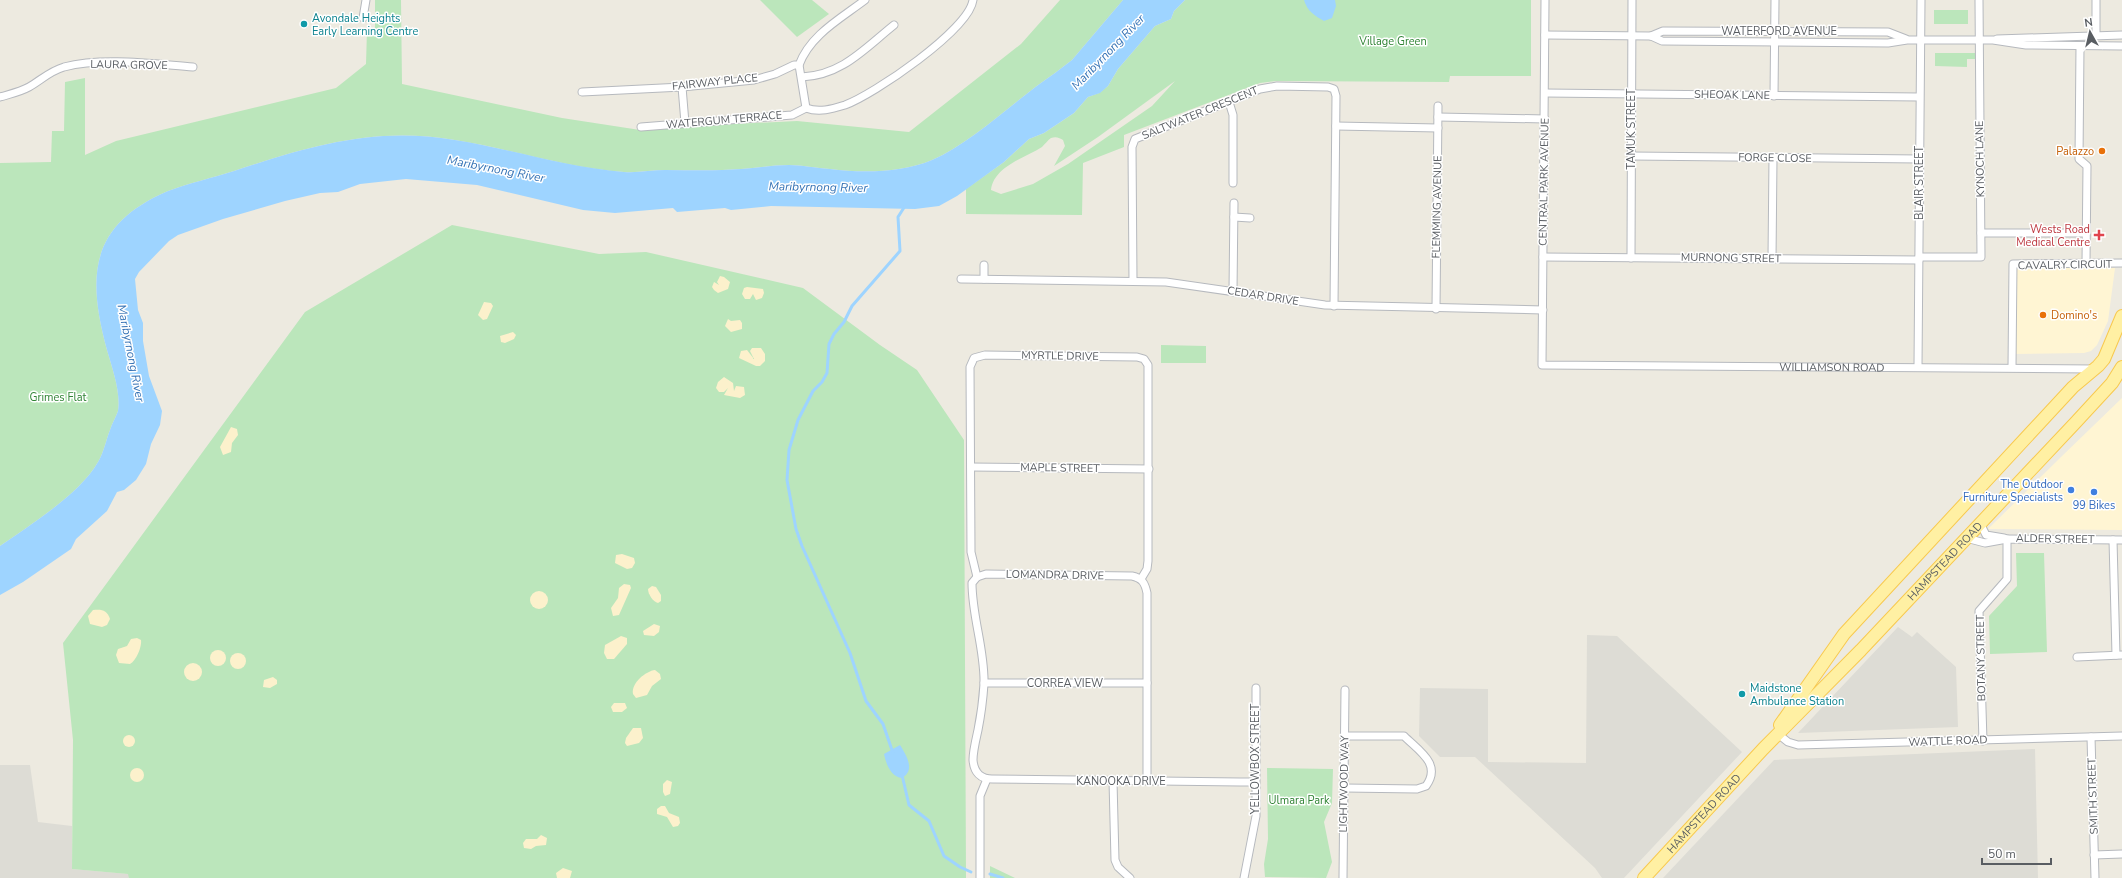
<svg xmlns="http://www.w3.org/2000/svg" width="2122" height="878" viewBox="0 0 2122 878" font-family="'Nunito Sans',sans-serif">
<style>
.commercial{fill:#fff5d3}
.industrial{fill:#dddcd5}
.green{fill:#bbe6bb;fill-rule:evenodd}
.sand{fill:#fcf1cc}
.water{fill:#9ed4ff}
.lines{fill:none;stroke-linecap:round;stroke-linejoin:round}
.stream{stroke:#9ed4ff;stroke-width:3}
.street-casing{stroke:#b6b9be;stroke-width:9}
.primary-casing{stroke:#f8c94e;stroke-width:14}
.street{stroke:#fff;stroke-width:7}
.primary{stroke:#fff0a3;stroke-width:12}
.culture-dot{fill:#0f9aa8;stroke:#fff;stroke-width:1.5}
.food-dot{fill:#e8710a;stroke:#fff;stroke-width:1.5}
.health-dot{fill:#e0444e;stroke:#fff;stroke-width:1.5}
.shop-dot{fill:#3f7fe0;stroke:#fff;stroke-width:1.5}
.labels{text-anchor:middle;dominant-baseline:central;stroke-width:3;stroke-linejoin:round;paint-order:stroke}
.culture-label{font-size:11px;fill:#0d838f;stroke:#fff;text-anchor:start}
.street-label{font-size:11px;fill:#595d62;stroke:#fff}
.park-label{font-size:11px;fill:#2f8334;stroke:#fff}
.food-label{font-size:11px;fill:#c56008;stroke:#fff;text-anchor:end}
.health-label{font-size:11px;fill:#be3a42;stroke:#fff;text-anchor:end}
.shop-label{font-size:11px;fill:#366cbe;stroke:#fff;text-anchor:end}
.water-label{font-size:12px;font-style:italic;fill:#3774b6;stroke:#fff}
</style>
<rect width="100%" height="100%" fill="#edeae0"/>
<g class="commercial">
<polygon points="2015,267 2115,268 2108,321 2097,345 2091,351 2084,353 2014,354"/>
<polygon points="2122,398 2122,530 1988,529 2061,457"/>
</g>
<g class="industrial">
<polygon points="1898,627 1912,637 1917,632 1956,667 1958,727 1798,733"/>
<polygon points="1587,635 1617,636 1742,752 1624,878 1602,878 1595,868 1475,757 1440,757 1419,736 1420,688 1488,689 1488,762 1586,763"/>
<polygon points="2035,749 2038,878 1663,878 1774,760"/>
<polygon points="0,765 30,765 38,822 72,826 72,869 129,874 129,878 0,878"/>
</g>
<g class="green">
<path d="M 375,0 L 401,0 L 402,84 L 562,118 L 640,130 L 690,126 L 797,121 L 909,132 L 1021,44 L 1060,0 L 1123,0 L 1072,60 L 1055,73 C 1016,99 973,142 932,160 C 901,173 862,173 830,169 C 816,168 802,165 789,165 C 773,165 757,168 741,169 C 716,171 690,170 665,170 C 652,170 638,173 624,172 C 567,168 511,149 455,140 C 375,126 309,146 234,171 C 212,178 189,183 168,191 C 89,225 87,276 107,350 C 112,368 121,392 118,411 C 116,417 112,423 110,430 C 106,440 104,452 98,462 C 80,494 30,525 0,546 L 0,163 L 51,162 L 52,131 L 64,131 L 65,82 L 85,78 L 85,155 L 116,141 L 336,88 L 366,64 L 367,30 L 375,30 Z"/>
<polygon points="760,0 812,0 829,14 797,37"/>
<path d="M 1185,0 L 1531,0 L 1531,76 L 1450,76 L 1449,82 L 1276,81 L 1260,83 L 1124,135 L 1124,147 L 1083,163 L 1082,215 L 966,214 L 966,189 L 1004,162 L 1029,139 L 1044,133 L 1074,113 L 1088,97 L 1099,93 L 1108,86 L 1118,69 L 1155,26 L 1171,19 L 1174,11 ZM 1175,81 L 1152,106 L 1068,164 L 1033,184 L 1001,194 L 991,190 C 994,166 1025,158 1042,147 C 1045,144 1048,140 1051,138 C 1056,136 1060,138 1063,140 L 1065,146 L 1054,166 L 1098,137 Z"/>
<rect x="1934" y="10" width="34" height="14"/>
<polygon points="1935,53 1976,53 1976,59 1967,59 1967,67 1935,66"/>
<polygon points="452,225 599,254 646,252 803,288 880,345 917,370 964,440 966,878 129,878 128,874 72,869 73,740 63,643 305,312"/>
<polygon points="1161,345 1206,346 1206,363 1161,363"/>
<polygon points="2016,553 2044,553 2047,652 1990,654 1989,616 2017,586"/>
<polygon points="1267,768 1333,769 1332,803 1324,822 1332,862 1326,878 1265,877 1264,864 1268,839"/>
<polygon points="990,866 1015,878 990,878"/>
</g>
<g class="sand">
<polygon points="720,276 724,277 730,282 728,289 718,293 714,290 712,287 714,282 719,285 717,282"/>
<polygon points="747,287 763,289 764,293 762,298 756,300 753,294 750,299 745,299 742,294 744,288"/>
<polygon points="484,302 491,303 493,306 487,319 483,320 478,315"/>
<polygon points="728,319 731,321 740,320 742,323 742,329 731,332 725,326"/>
<polygon points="513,332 516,335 514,339 505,343 501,342 500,336"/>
<polygon points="752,348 761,348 765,354 765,361 760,366 756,366 739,358 741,351 747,350 754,359 750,351"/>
<polygon points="724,377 733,383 734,391 736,386 744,387 745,395 740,398 724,395 728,388 724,392 719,392 716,388 718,382"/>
<polygon points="231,427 237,429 238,435 232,443 231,452 223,455 220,447"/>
<polygon points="622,554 634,558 635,563 632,568 627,569 615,563 616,555"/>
<polygon points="624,584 630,585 631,588 619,615 613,616 611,608 618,598 619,588"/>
<path d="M 652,586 L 656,587 L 661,595 L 661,601 L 658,603 C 653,602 648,594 648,589 Z"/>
<circle cx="539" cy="600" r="9"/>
<path d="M 93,610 C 102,609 107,610 110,619 L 107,625 L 102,627 L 90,624 L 88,616 Z"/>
<polygon points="654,624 660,626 659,632 654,636 644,635 643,631"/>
<polygon points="621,636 627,638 627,644 614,659 607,659 604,653 605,645"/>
<path d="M 137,638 L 141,640 C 142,647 136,661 130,664 L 119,663 L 116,655 L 118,649 L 127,646 L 131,639 Z"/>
<circle cx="218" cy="658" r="8"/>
<circle cx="238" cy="661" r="8"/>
<circle cx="193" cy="672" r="9"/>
<path d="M 655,670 L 660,674 L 661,679 L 652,686 L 647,695 L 636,698 L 633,694 C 631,683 646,671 655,670 Z"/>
<polygon points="273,677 277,680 277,684 270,688 263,687 264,680"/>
<polygon points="614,703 625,703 627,708 622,712 613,712 611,707"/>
<polygon points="633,728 641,728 643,738 639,743 627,746 625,743 626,738"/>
<circle cx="129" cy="741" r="6"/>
<circle cx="137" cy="775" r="7"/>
<polygon points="667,780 672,782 670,794 665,796 663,792 663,784"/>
<polygon points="661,806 665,806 669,813 679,817 680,823 678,826 673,827 667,817 657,814 657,809"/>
<polygon points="541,835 547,838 546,845 536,846 531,849 524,848 523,843 526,839 537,839"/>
<polygon points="563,868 572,871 570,878 557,878 556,873"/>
</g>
<g class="water">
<path d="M 1123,0 L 1185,0 L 1174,11 L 1171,19 L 1155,26 L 1118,69 L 1108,86 L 1100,93 L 1088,97 L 1074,113 L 1044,133 L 1029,139 L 1004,162 L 957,196 L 939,206 L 915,209 L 771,206 L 731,210 L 725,208 L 677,212 L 673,208 L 615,213 L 583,210 L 477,185 L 406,179 L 360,184 L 338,192 L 320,193 L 285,201 L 223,219 L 178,235 L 169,241 L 139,272 L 135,279 L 138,310 L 143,323 L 143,341 L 149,376 L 162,411 L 160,425 L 151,444 L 146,464 L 136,480 L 124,490 L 117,492 L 107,511 L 76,539 L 71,549 L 23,582 L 0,595 L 0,546 C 30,525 80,494 98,462 C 104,452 106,440 110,430 C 112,423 116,417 118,411 C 121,392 112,368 107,350 C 87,276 89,225 168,191 C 189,183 212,178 234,171 C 309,146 375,126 455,140 C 511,149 569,168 624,172 C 638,173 652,170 665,170 C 690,170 716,171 741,169 C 757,168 773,165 789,165 C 802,165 816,168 830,169 C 862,173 901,173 932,160 C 973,142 1016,99 1055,73 L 1072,60 Z"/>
<path d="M 1304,0 L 1335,0 L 1336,6 L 1332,18 L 1324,21 C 1315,16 1307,11 1304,0 Z"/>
<path d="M 900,745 C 906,755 916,770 902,778 C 891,777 886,764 884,754 Z"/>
</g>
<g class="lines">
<g class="stream">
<polyline points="893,753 883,724 866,701 850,653 802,546 796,529 787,480 789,450 798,420 813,391 822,382 827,373 829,344 834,334 844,322 852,306 900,251 898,217 905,206"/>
<polyline points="902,775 909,805 929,821 944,856 960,867 971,872"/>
<polyline points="990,874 1003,878"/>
</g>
<g class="street-casing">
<g id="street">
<path id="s1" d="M 1545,0 L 1542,365 L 2094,369"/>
<polyline points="363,18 366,0"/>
<polyline points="1545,35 1651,36 1662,41 1888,43 1907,40 1993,40 2026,45 2122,46"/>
<polyline points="2096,35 2096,0"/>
<polyline points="1651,36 1663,31 1888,32 1906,39"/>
<polyline points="1997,39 2122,35"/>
<polyline points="2080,46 2079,159 2087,166 2086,263"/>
<path d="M 799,65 L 806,108 C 819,113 832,109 845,105 C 873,95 969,30 973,0"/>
<path d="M 802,77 C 842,75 864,49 894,25"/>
<polyline points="682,87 685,123"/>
<path d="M 582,92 L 682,87 L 754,80 L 775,74 L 794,65 L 799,65 C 810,35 840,19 865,0"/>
<polyline points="1545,93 1919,97"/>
<polyline points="1774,96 1775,0"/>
<path d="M 0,97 C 10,94 20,92 29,87 C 41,80 50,71 64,67 C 103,57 153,64 193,67"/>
<polyline points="1229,102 1233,115 1233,183"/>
<polyline points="1438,117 1545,119"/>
<polyline points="1336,126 1438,128"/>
<polyline points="641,127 792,115 806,108"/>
<polyline points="1631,156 1919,159"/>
<polyline points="1234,217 1250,218"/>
<polyline points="1981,233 2086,233"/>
<polyline points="1543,257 1919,260"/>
<polyline points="1919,257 1981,257 1979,0"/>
<polyline points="1631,258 1632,0"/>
<polyline points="1772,259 1773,158"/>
<polyline points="984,265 984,279"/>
<polyline points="961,279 1166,282 1325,305 1543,310"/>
<polyline points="1133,280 1132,147 1135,139 1260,89 1277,86 1328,87 1334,89 1336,96 1334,306"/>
<polyline points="1233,291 1234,203"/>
<polyline points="1436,309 1438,106"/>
<polyline points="1918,366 1921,0"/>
<polyline points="2012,367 2013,264 2122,263"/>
<polyline points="971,467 1149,469"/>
<polyline points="1980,523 1986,535 2004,538"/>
<polyline points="1966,538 1985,543 2007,539 2122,540"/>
<polyline points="2113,540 2116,655"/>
<polyline points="977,577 971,552 970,367 974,358 985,355 1137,357 1144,359 1148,365 1148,561 1147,569 1141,579"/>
<polyline points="2077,657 2122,655"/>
<polyline points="984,683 1147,683"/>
<polyline points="1778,734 1788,742 1798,745 2122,736"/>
<polyline points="2091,737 2095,878"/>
<polyline points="1983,741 1979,611 2007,579 2007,539"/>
<polyline points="1113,781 1115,860 1118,867 1130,878"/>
<path d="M 1147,781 L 1147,593 C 1145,583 1142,578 1132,576 L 986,574 L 977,577 L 972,583 C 972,617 985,650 984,684 C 983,699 981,715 978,730 C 976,739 973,751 973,760 C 974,772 980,779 992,779 L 1240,782 L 1255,782"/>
<path d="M 1345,788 L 1417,789 L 1426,786 C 1442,764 1419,751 1404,736 L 1345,736"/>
<polyline points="2094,855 2122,854"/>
<polyline points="980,878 980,796 987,779"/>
<polyline points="1244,878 1256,816 1256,688"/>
<polyline points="1343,878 1345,690"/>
</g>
</g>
<g class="primary-casing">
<g id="primary">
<polyline points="1780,725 1844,634 2073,387 2098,366 2104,359 2122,316"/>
<path id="s2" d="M 1644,878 L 1763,749 L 1861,650 L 2076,422 L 2112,383 L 2122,367"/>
</g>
</g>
<use href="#street" class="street"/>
<use href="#primary" class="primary"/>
</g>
<g class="culture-dot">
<circle cx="304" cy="24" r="4"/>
<circle cx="1742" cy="694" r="4"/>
</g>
<g class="food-dot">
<circle cx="2102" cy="151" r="4"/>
<circle cx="2043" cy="315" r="4"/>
</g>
<path class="health-dot" d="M2097 229h4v4h4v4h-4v4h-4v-4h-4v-4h4z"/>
<g class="shop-dot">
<circle cx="2071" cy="490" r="4"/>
<circle cx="2094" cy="492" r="4"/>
</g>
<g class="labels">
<g class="culture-label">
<text x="312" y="18">Avondale Heights<tspan x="312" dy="13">Early Learning Centre</tspan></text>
<text x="1750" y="688">Maidstone<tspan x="1750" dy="13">Ambulance Station</tspan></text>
</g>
<g class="street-label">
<text x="1779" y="31">WATERFORD AVENUE</text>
<text transform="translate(129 65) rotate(1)">LAURA GROVE</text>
<text transform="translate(715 82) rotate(-6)">FAIRWAY PLACE</text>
<text transform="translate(1732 95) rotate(1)">SHEOAK LANE</text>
<text transform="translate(1200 113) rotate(-22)">SALTWATER CRESCENT</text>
<text transform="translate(724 120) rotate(-5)">WATERGUM TERRACE</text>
<text transform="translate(1631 129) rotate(-90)">TAMUK STREET</text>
<text transform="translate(1775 158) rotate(1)">FORGE CLOSE</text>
<text transform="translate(1980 159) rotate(-91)">KYNOCH LANE</text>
<text transform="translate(1544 182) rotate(-89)">CENTRAL PARK AVENUE</text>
<text transform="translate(1919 183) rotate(-90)">BLAIR STREET</text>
<text transform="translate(1437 207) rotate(-89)">FLEMMING AVENUE</text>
<text transform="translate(1731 258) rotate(1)">MURNONG STREET</text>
<text transform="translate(2065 265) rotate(-1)">CAVALRY CIRCUIT</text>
<text transform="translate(1263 296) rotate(9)">CEDAR DRIVE</text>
<text transform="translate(1060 356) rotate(1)">MYRTLE DRIVE</text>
<text stroke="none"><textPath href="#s1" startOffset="655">WILLIAMSON ROAD</textPath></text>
<text transform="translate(1060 468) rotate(1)">MAPLE STREET</text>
<text transform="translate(2055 539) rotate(1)">ALDER STREET</text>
<text stroke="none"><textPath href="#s2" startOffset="437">HAMPSTEAD ROAD</textPath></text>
<text transform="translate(1055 575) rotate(1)">LOMANDRA DRIVE</text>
<text transform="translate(1981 658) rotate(-91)">BOTANY STREET</text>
<text x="1065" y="683">CORREA VIEW</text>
<text transform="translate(1948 741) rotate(-2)">WATTLE ROAD</text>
<text transform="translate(1255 759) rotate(-90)">YELLOWBOX STREET</text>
<text x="1121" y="781">KANOOKA DRIVE</text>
<text transform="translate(1344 784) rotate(-89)">LIGHTWOOD WAY</text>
<text transform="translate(2093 796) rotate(-92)">SMITH STREET</text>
<text stroke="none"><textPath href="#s2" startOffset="88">HAMPSTEAD ROAD</textPath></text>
</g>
<g class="park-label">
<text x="1393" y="41">Village Green</text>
<text x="58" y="397">Grimes Flat</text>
<text x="1299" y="800">Ulmara Park</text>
</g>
<g class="food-label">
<text x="2094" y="151">Palazzo</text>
<text x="2051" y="315" text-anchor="start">Domino's</text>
</g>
<g class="health-label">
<text x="2090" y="229">Wests Road<tspan x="2090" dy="13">Medical Centre</tspan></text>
</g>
<g class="shop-label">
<text x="2063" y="484">The Outdoor<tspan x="2063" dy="13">Furniture Specialists</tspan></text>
<text x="2094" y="505" text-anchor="middle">99 Bikes</text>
</g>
<g class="water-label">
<text transform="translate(1108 52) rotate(-46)">Maribyrnong River</text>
<text transform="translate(496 169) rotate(11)">Maribyrnong River</text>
<text transform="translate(818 187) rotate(1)">Maribyrnong River</text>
<text transform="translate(131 353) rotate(79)">Maribyrnong River</text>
</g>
</g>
<g transform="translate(2090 32) rotate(352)" stroke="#ffffff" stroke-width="3" paint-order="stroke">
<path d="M0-3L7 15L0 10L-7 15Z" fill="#595d62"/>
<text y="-6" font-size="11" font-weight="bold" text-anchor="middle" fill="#595d62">N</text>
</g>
<path d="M1982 858v6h69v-6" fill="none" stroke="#595d62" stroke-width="2"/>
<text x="1988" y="858" font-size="12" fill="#595d62" stroke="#ffffff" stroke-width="3" paint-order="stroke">50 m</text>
</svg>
